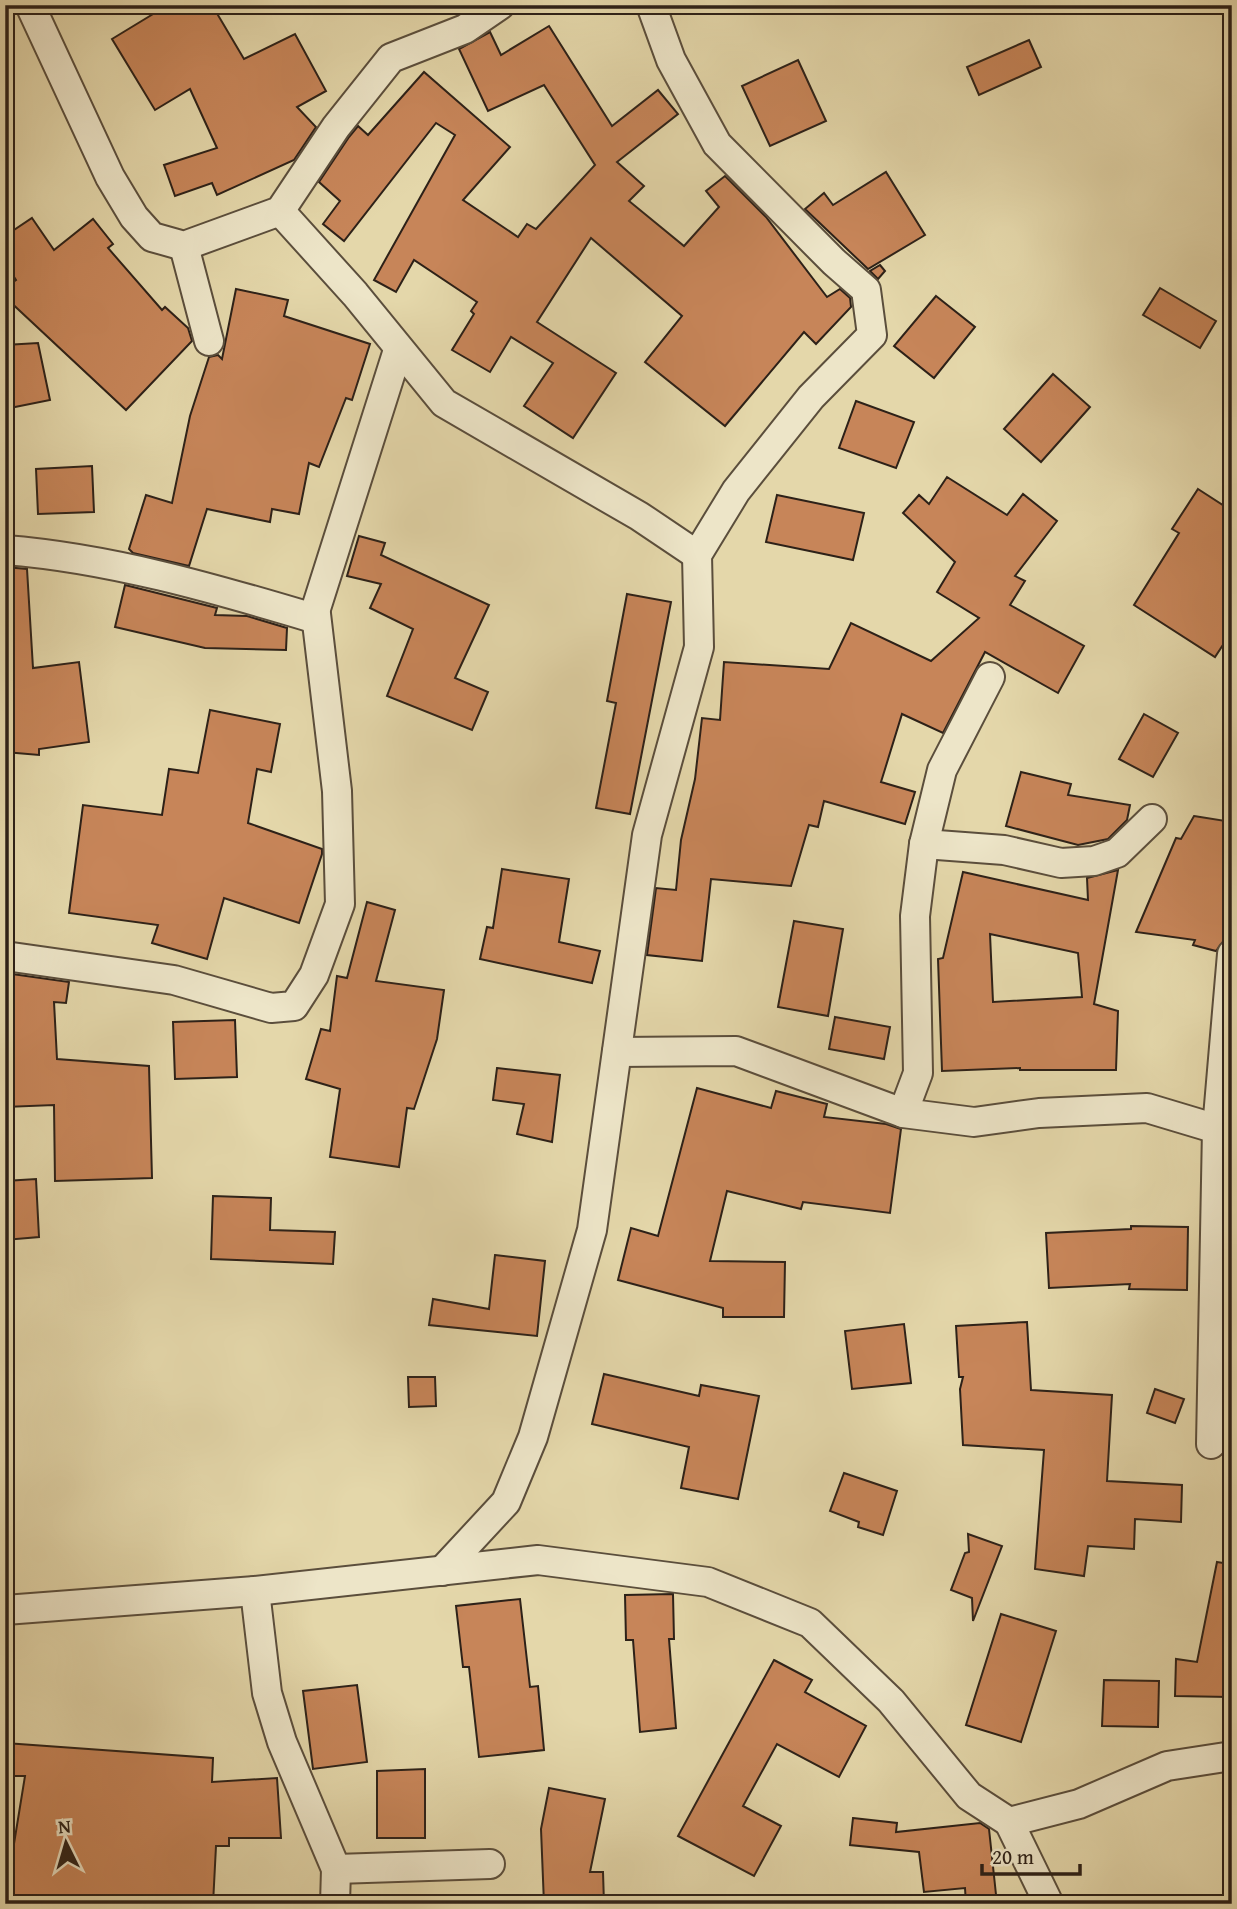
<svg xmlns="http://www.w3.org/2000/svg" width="1237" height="1909" viewBox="0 0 1237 1909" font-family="'Gentium Book Plus',serif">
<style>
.building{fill:#c78559;stroke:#2d2118;stroke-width:2;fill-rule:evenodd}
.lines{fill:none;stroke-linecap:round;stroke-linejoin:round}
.minor-casing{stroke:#5b4e3c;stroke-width:32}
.minor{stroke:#ede5c8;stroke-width:28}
</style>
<rect width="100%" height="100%" fill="#e4d7aa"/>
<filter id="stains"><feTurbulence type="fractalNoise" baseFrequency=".00286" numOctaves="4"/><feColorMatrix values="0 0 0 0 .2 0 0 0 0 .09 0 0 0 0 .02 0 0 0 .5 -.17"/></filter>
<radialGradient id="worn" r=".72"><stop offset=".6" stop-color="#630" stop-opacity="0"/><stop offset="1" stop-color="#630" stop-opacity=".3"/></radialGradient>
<g class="building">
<polygon points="168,5 212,5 244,59 295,34 326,91 297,107 316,127 294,160 217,195 212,183 175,196 164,165 217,148 190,89 155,110 112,39"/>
<polygon points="549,26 612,126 658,90 678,114 617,162 644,186 629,201 684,246 719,207 706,191 725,176 766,217 827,297 840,289 850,298 851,307 816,344 804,332 725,426 645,362 682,316 591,238 537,322 616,373 573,438 524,406 553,363 511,337 490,372 452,350 474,314 471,311 477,302 414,260 396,292 374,280 455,135 436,123 344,241 323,224 340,201 319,182 349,137 358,126 368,135 424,72 510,147 463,200 518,237 527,224 536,229 595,165 544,85 488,111 459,49 490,32 501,55"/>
<polygon points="1029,40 1041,67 979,95 967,67"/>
<polygon points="798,60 826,121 770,146 742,86"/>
<polygon points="886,172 925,235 868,269 805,209 824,193 833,205"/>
<polygon points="32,218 54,250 93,219 113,244 108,248 162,310 165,307 188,328 192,341 126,410 5,297 5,288 16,280 5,263 5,236"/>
<polygon points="880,265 885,271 878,279 870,271"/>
<polygon points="1160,288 1216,321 1200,348 1143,315"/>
<polygon points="236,289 288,300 284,316 370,344 352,400 346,398 319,467 309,463 299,514 272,509 270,522 207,509 189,566 133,553 129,549 146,495 172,503 190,416 209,357 218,355 222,359"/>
<polygon points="936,296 975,327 934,378 894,346"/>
<polygon points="38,343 50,400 5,409 5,345"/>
<polygon points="1053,374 1090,407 1041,462 1004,429"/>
<polygon points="856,401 914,422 896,468 839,448"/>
<polygon points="92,466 94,512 38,514 36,469"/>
<polygon points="947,477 1007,515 1023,494 1057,521 1015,576 1025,581 1010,605 1084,646 1058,693 985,652 943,733 902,714 881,782 915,792 905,824 824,801 818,827 809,825 791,886 711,879 702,961 647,955 656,888 676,890 681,840 695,779 702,718 720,720 724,662 829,669 851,623 931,661 979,618 937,592 955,562 903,513 919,495 929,504"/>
<polygon points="1198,489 1232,511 1232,631 1215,657 1134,605 1179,533 1172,529"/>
<polygon points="777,495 864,513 853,560 766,542"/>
<polygon points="359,536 385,543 381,555 489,605 455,678 488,692 472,730 387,696 413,629 370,608 381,584 347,576"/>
<polygon points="5,567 27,569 33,668 79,662 89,742 39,749 39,755 5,752"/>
<polygon points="125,585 217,608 215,615 247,616 287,628 286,650 205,648 115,627"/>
<polygon points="627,594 671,602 630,814 596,808 616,703 607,701"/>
<polygon points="210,710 280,724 271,772 257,769 248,823 322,849 322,854 299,923 224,898 207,959 152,943 158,925 69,913 83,805 162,815 169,769 198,773"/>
<polygon points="1144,714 1178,733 1153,777 1119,759"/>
<polygon points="1021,772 1071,784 1068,795 1130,805 1127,820 1108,839 1078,845 1006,826"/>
<polygon points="1194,816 1232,822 1232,912 1225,939 1216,951 1193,945 1195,940 1136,932 1176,838 1181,839"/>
<polygon points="502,869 569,879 559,942 600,951 592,983 480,959 487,927 493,928"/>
<path d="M 1118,870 L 1094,1004 L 1118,1011 L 1116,1070 L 1020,1070 L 1020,1068 L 942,1071 L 938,959 L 943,958 L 963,872 L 1088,900 L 1087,878 ZM 990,934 L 1078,953 L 1082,997 L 993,1002 Z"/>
<polygon points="367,902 395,910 376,981 444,990 437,1039 414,1109 407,1108 399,1167 330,1157 340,1089 306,1079 321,1029 330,1031 337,976 347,978"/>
<polygon points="794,921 843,929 828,1016 778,1007"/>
<polygon points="5,973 69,982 66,1003 54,1002 57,1059 149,1066 152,1178 55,1181 54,1105 5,1107"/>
<polygon points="835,1017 890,1027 884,1059 829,1049"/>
<polygon points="235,1020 237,1077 175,1079 173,1022"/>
<polygon points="497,1068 560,1075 552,1142 517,1134 524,1104 493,1100"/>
<polygon points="697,1088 771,1108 776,1091 827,1104 824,1117 886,1124 901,1129 890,1213 803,1202 801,1209 727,1191 710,1261 785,1262 784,1317 723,1317 723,1308 618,1280 631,1228 658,1236"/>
<polygon points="36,1179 39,1237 5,1240 5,1181"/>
<polygon points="213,1196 271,1198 270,1230 335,1232 333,1264 211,1259"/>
<polygon points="1131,1226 1188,1227 1187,1290 1129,1289 1130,1284 1049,1288 1046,1233 1131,1229"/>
<polygon points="495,1255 545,1261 537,1336 429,1325 433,1299 489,1309"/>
<polygon points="1027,1322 1031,1390 1112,1395 1107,1481 1182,1485 1181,1522 1135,1519 1134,1549 1088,1546 1084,1576 1035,1569 1044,1450 963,1445 960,1389 963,1377 959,1377 956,1326"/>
<polygon points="904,1324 911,1383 852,1389 845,1331"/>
<polygon points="604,1374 699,1396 701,1385 759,1396 738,1499 681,1488 689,1447 592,1424"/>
<polygon points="408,1377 435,1377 436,1406 409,1407"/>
<polygon points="1155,1389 1184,1399 1175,1423 1147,1413"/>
<polygon points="844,1473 897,1491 883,1535 858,1527 859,1522 830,1511"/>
<polygon points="968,1534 1002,1546 973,1621 972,1598 951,1590 965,1553 969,1552"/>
<polygon points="1217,1562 1230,1564 1229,1697 1175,1696 1176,1659 1197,1662"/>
<polygon points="673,1594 674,1639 669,1639 676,1728 640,1732 633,1640 626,1640 625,1595"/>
<polygon points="520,1599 530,1687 538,1686 544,1750 479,1757 469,1667 463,1667 456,1606"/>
<polygon points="1001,1614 1056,1631 1021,1742 966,1725"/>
<polygon points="774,1660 812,1680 805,1692 866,1726 839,1777 777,1744 743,1806 781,1826 754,1876 678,1836"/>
<polygon points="1104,1680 1159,1681 1158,1727 1102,1726"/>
<polygon points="357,1685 367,1762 313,1769 303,1691"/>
<polygon points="5,1743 213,1758 212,1782 277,1778 281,1838 229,1838 229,1846 216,1846 213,1904 30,1904 5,1899 25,1776 5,1776"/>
<polygon points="425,1769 425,1838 377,1838 377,1771"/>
<polygon points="549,1788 605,1799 590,1872 603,1872 604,1904 544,1904 541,1829"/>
<polygon points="853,1818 897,1823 896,1832 980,1823 989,1829 997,1904 966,1904 965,1888 924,1892 919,1852 850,1845"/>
</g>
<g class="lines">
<g class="minor-casing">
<g id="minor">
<polyline points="30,5 110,177 134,217 152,237 184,246 280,211 336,127 391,58 465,29 500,5"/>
<polyline points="280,211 355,294 444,403 639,516 697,555"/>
<polyline points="184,246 209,341"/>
<path d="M 5,550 C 109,558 213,588 313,618 L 398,350"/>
<polyline points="924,844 1004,850 1061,863 1094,861 1117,853 1152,819"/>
<polyline points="5,956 174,980 271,1008 294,1006 314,975 340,904 337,791 316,614"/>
<polyline points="617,1052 736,1051 903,1113 974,1122 1039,1113 1147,1108 1217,1129 1232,1139"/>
<polyline points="903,1113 918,1073 915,916 924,844 942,770 990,677"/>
<polyline points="1211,1444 1217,1129 1232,954"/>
<polyline points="442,1571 506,1502 533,1437 592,1230 647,835 699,647 697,555 736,491 811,397 872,335 866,290 834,262 717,144 671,60 651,5"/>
<polyline points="255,1591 267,1693 282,1742 336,1869 335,1904"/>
<polyline points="5,1610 255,1591 538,1560 708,1582 810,1623 891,1701 969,1796 1009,1822 1079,1804 1167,1766 1232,1756"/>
<polyline points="1009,1822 1049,1904"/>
<polyline points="336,1869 490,1864"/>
</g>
</g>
<use href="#minor" class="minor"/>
</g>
<rect width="1237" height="1909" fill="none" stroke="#e4d7aa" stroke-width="28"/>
<rect x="7" y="7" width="1223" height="1895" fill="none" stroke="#2d2118" stroke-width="3.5"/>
<rect x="14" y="14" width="1209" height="1881" fill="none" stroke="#2d2118" stroke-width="2"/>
<g transform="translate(66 1843) rotate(355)" stroke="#ede5c8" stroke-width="5" paint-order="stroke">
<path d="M0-5L12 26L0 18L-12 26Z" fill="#2d2118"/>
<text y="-10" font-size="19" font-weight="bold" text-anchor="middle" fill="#2d2118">N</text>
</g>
<path d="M982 1864v10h98v-10" fill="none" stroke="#2d2118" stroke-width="3.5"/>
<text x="992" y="1864" font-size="21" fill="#2d2118" stroke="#ede5c8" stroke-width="5" paint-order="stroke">20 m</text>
<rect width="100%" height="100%" filter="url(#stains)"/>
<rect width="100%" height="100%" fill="url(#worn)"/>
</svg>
